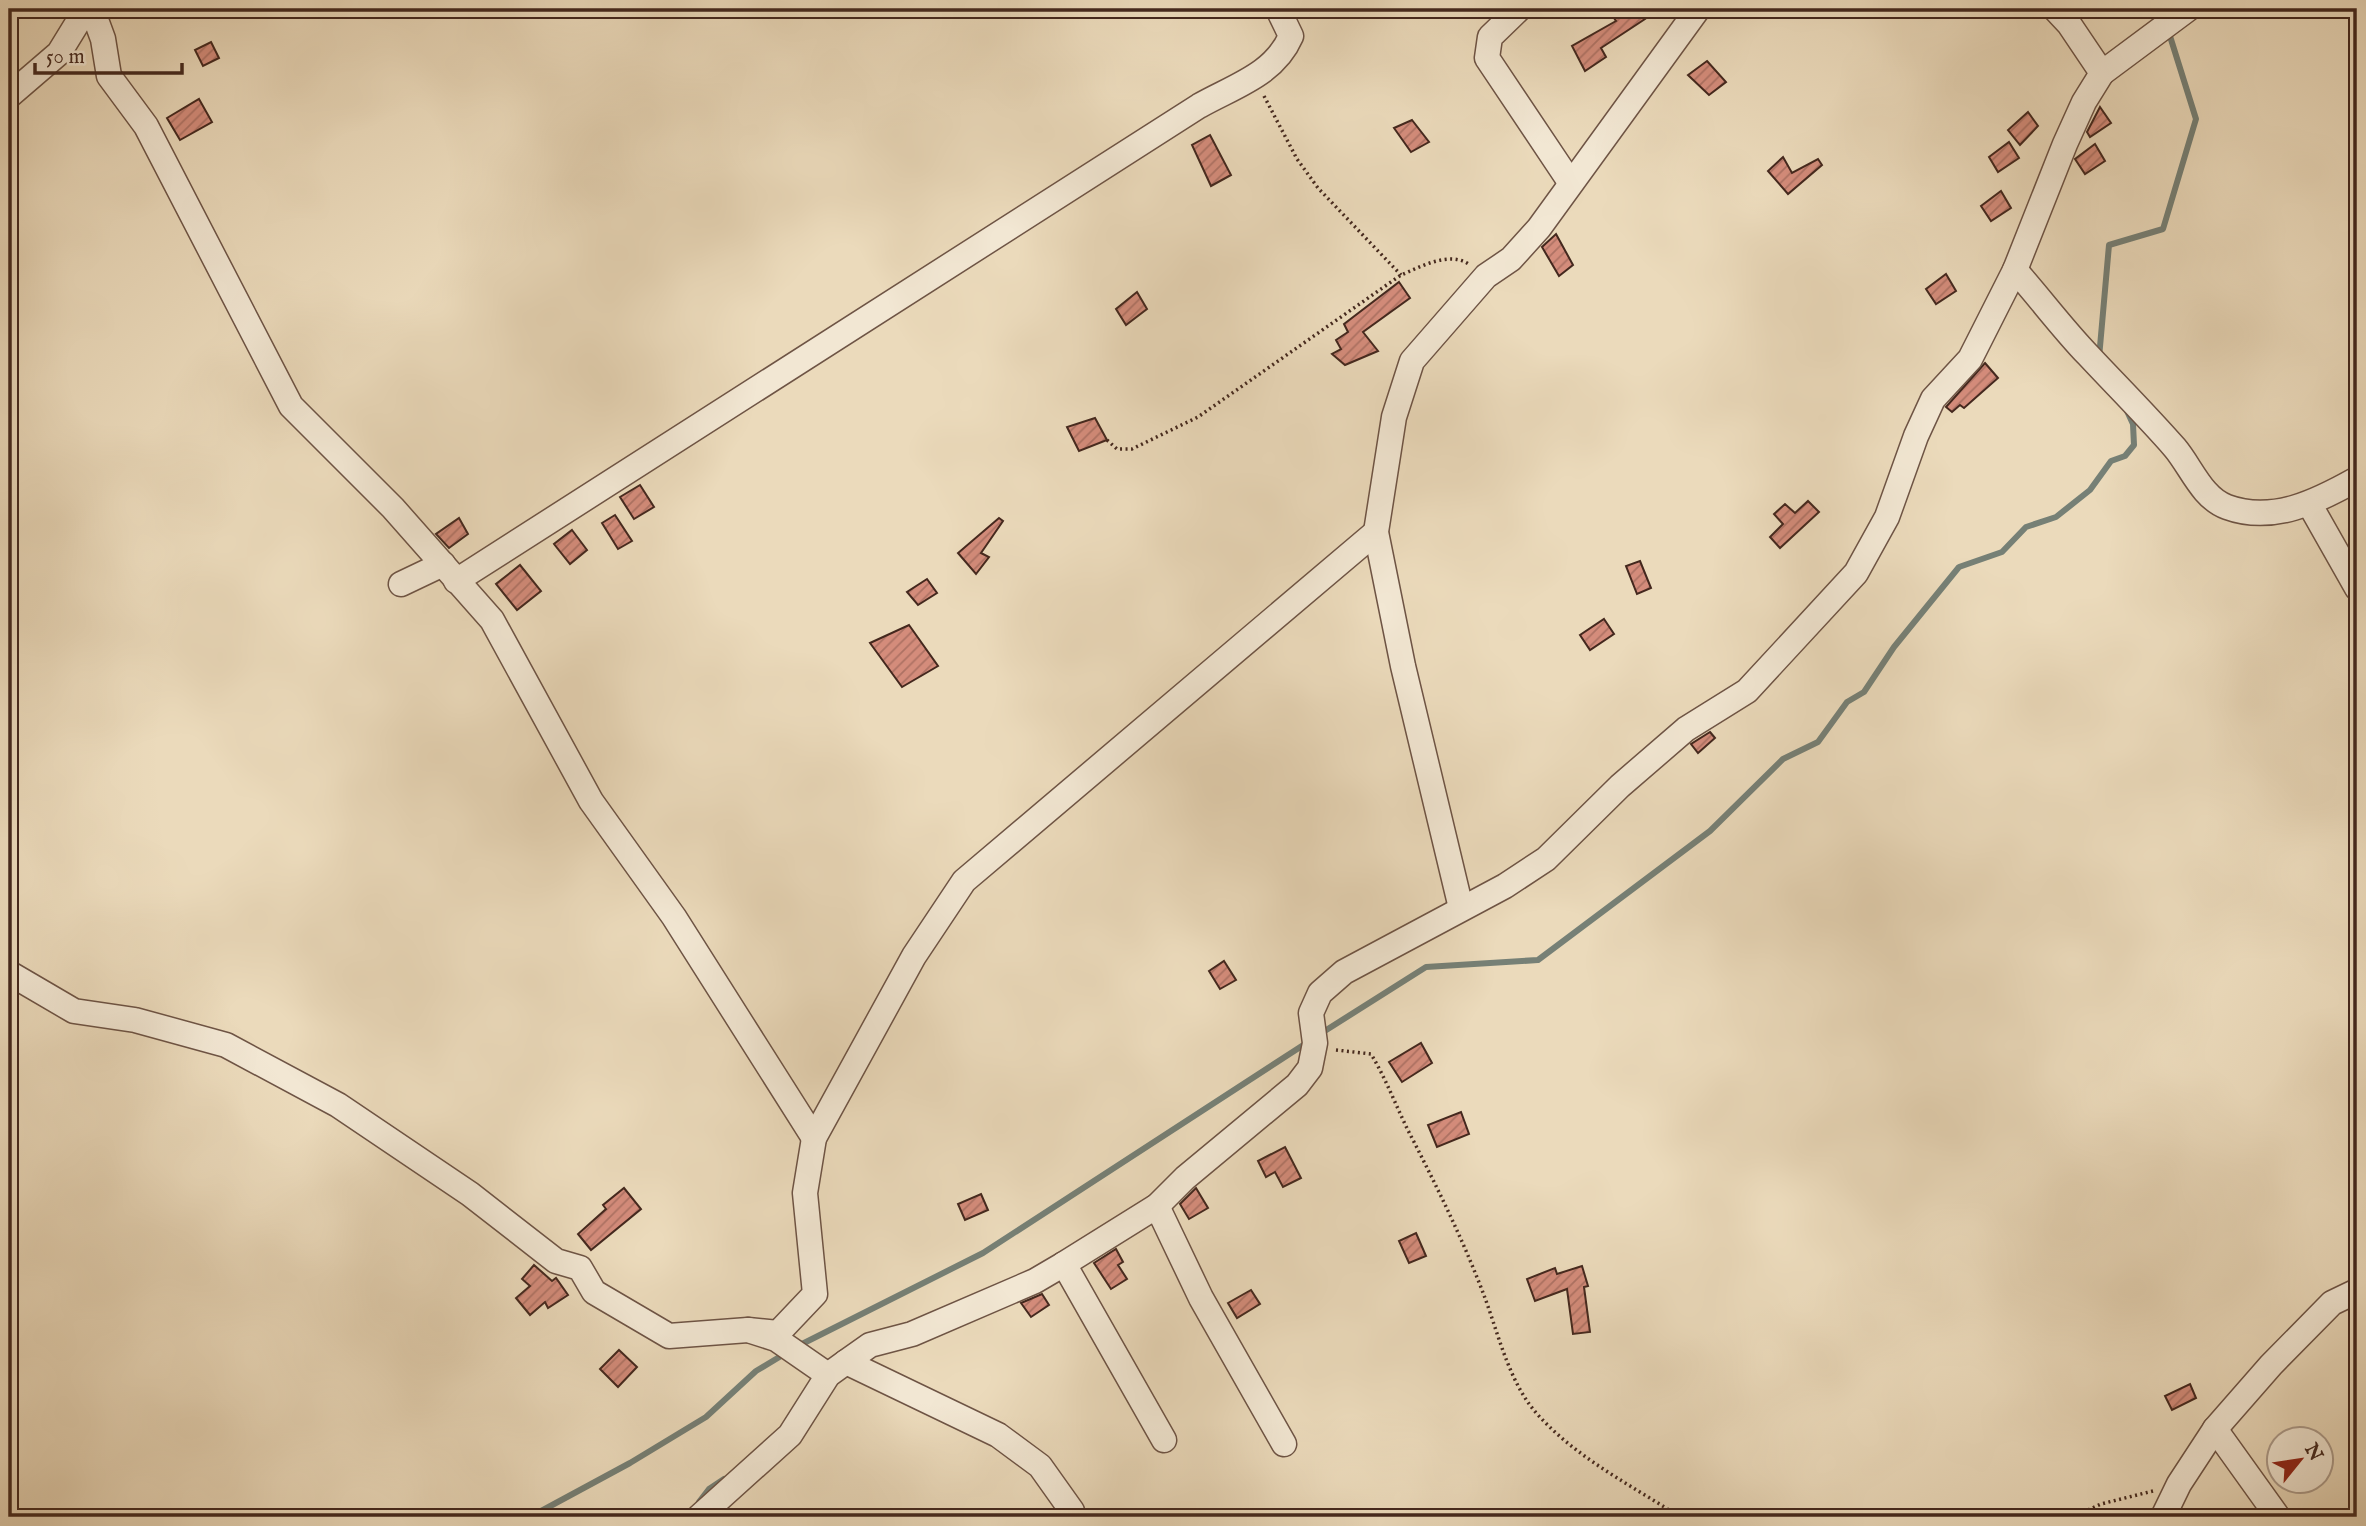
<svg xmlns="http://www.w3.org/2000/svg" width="2366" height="1526" viewBox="0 0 2366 1526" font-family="'IM FELL English',serif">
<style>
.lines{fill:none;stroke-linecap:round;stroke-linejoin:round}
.stream{stroke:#768076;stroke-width:6}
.building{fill:url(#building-hatch);stroke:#44281e;stroke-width:2}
.minor-casing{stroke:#6e5445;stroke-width:27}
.path{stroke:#44281e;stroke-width:3.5;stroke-dasharray:2 3.5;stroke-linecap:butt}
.minor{stroke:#f2e7d3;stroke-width:24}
</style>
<defs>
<pattern id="building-hatch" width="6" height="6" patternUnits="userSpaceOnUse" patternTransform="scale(1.75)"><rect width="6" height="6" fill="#d48c7b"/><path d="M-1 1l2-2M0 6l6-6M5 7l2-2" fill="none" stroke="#ae7264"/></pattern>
</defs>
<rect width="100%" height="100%" fill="#ebdabb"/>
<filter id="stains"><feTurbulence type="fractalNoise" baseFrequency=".00286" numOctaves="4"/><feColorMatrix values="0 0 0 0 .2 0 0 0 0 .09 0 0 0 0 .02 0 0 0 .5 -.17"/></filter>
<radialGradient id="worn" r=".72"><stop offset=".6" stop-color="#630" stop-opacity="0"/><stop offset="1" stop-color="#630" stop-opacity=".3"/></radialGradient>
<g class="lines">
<g class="stream">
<polyline points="2099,358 2109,245 2163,229 2196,119 2169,33"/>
<polyline points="1320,1034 1426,967 1538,960 1710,831 1783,759 1818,742 1847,702 1864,692 1894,647 1959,567 2002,552 2026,527 2056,517 2090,490 2111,461 2125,456 2134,445 2133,424 2127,411"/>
<polyline points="798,1346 983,1253 1308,1042"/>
<polyline points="699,1502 709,1489 724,1479"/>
<polyline points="530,1517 630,1463 706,1417 756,1371 786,1353"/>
</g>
</g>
<g class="building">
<polygon points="1626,9 1638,9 1645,19 1601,48 1606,57 1585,71 1572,46 1616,21 1614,18"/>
<polygon points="211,42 219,58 203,66 195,50"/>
<polygon points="1707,61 1726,82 1709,95 1688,75"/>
<polygon points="199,99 212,122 180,140 167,118"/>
<polygon points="2100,107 2111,123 2090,137 2087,132"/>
<polygon points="2028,112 2038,126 2020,145 2008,130"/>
<polygon points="1412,120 1429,142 1411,152 1394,128"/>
<polygon points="1210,135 1231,175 1211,186 1192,145"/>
<polygon points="2009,142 2019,158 1998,172 1989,157"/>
<polygon points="2095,144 2105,161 2085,174 2075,159"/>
<polygon points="1783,157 1792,173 1818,159 1822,165 1788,194 1768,171"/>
<polygon points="2001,191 2011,208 1991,221 1981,206"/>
<polygon points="1556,234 1573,265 1559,276 1542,247"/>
<polygon points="1946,274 1956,291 1936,304 1926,289"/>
<polygon points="1399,282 1410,298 1363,332 1378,351 1345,365 1332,354 1341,349 1336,340 1348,332 1344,324"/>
<polygon points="1137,292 1147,309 1126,325 1116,309"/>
<polygon points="1985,363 1998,378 1964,408 1960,405 1952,412 1946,407"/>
<polygon points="1095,418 1107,440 1079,451 1067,427"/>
<polygon points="640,485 654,507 634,519 620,497"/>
<polygon points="1808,501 1819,512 1780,548 1770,537 1783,524 1774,514 1785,504 1795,513"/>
<polygon points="615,515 632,541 618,549 602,523"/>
<polygon points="459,518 468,534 449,548 436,534"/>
<polygon points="999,518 1003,521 981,553 989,557 976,574 958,553"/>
<polygon points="572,530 587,550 570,564 554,544"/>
<polygon points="1640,561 1651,588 1637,594 1626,566"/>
<polygon points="520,565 541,591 517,610 496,584"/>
<polygon points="927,579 937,593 918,605 907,592"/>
<polygon points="1604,619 1614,634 1590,650 1580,635"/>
<polygon points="909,625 938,666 902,687 870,643"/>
<polygon points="1710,732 1715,738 1698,753 1691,744"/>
<polygon points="1224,961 1236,980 1220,989 1209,971"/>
<polygon points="1421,1043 1432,1063 1402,1082 1389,1062"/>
<polygon points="1461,1112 1469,1134 1437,1147 1428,1125"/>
<polygon points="1285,1147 1301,1178 1283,1187 1275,1172 1266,1177 1258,1161"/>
<polygon points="624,1188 641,1209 591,1250 578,1234 606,1209 603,1205"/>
<polygon points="1196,1188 1208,1208 1189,1219 1180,1204"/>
<polygon points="981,1194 988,1210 965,1220 958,1204"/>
<polygon points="1416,1233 1426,1256 1409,1263 1399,1241"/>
<polygon points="1116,1249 1123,1262 1118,1265 1127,1279 1111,1289 1094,1263"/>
<polygon points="534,1265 552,1281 556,1278 568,1295 548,1308 545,1302 530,1315 516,1298 530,1286 522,1279"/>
<polygon points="1582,1266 1588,1286 1584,1287 1590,1332 1573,1334 1567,1289 1535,1301 1527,1279 1555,1268 1557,1274"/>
<polygon points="1251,1290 1260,1304 1237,1318 1228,1303"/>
<polygon points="1042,1294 1049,1305 1031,1317 1021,1303"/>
<polygon points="619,1350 637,1367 618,1387 600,1369"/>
<polygon points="2190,1384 2196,1398 2172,1410 2165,1396"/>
</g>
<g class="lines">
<g class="minor-casing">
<g id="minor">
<polyline points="92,9 103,39 109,76 146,126 291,406 393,508 492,620 591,801 674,917 814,1138"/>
<polyline points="1519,9 1490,37 1487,58 1570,182"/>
<polyline points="2102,73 2188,9"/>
<polyline points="9,96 59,53 86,9"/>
<path d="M 2015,270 C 2040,298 2062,328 2088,355 C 2117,386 2147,416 2175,448 C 2191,467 2202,498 2227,507 C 2273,524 2318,501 2357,479"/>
<polyline points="2310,505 2357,588"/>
<path d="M 456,581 L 1199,106 C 1234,86 1274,75 1291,36 L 1278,9"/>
<polyline points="401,584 443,564"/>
<polyline points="1461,908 1403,666 1376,532 1394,417 1412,361 1486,276 1511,259 1539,228 1698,9"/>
<polyline points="9,973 74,1011 135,1020 226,1045 338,1105 470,1194 556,1261 580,1268 594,1292 669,1336 748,1330 776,1339 828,1375"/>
<polyline points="1157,1206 1201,1298 1284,1444"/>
<polyline points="1064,1264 1164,1440"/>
<polyline points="748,1330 778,1333 815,1294 805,1193 814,1138 914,956 964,881 1376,532"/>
<polyline points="846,1362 998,1435 1040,1466 1072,1511 1073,1517"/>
<polyline points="2215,1429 2278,1517"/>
<polyline points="699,1517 790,1435 828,1375 846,1362 870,1345 912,1334 1035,1281 1064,1264 1157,1206 1185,1178 1297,1085 1310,1068 1315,1043 1311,1013 1320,993 1344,972 1505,886 1546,859 1620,786 1686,729 1747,691 1856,573 1887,517 1916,436 1933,399 1970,359 2015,270 2065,144 2084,102 2102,73 2069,24 2055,9"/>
<polyline points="2163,1517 2179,1484 2215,1429 2271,1365 2332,1303 2357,1291"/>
</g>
</g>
<g class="path">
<polyline points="1264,96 1297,159 1318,188 1401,275"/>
<path d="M 1107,440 L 1117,449 L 1132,449 L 1198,417 L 1401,275 C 1420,267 1450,250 1470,265"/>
<path d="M 1336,1050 L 1371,1054 C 1388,1082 1398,1112 1413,1140 C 1438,1189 1462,1238 1482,1290 C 1498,1331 1508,1382 1538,1415 C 1578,1459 1631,1485 1680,1517"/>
<polyline points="2073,1517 2101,1504 2153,1491"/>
</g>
<use href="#minor" class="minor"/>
</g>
<rect width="2366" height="1526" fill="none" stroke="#ebdabb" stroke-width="35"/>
<rect x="10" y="10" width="2345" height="1505" fill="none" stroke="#44281e" stroke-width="3.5"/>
<rect x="18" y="18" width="2331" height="1491" fill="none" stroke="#44281e" stroke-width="2"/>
<g transform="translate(2300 1460) rotate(60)"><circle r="33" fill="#f2e7d3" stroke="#ac9b8b" stroke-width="2"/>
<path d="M0-5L12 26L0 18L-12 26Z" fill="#8f2418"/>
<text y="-10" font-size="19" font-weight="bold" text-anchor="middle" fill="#44281e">N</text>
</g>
<path d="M35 63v10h147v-10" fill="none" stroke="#44281e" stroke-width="3.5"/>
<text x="46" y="63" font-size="21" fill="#44281e" stroke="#f2e7d3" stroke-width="5" paint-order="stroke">50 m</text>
<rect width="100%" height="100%" filter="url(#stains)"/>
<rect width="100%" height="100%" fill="url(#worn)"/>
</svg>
